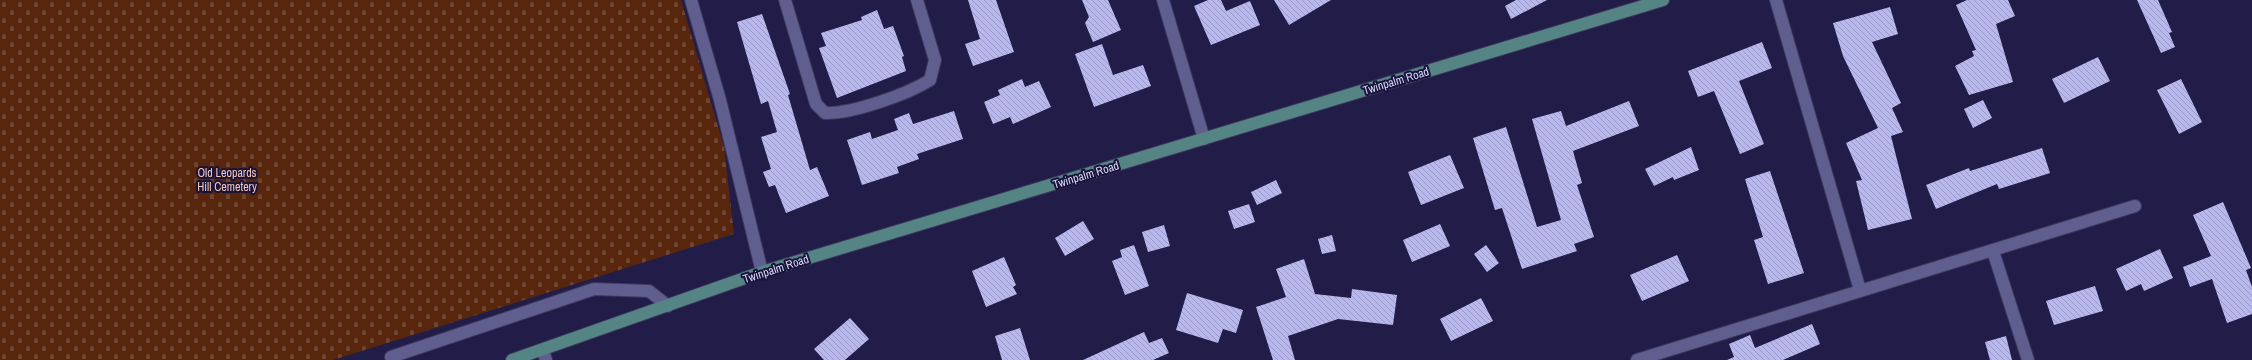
<svg xmlns="http://www.w3.org/2000/svg" width="2252" height="360" viewBox="0 0 2252 360" font-family="'Archivo Narrow',sans-serif">
<style>
.cemetery{fill:url(#cemetery-stones)}
.building{fill:url(#building-back-hatch)}
.lines{fill:none;stroke-linecap:round;stroke-linejoin:round}
.minor-casing{stroke:#3d375c;stroke-width:14}
.major-casing{stroke:#3d375c;stroke-width:14}
.minor{stroke:#5f5e8f;stroke-width:12}
.major{stroke:#548484;stroke-width:12}
.labels{text-anchor:middle;dominant-baseline:central;stroke-width:4;stroke-linejoin:round;paint-order:stroke}
.street-label{font-size:12px;fill:#d8d8f5;stroke:#18123c}
.park-label{font-size:12px;fill:#f4c7b3;stroke:#18123c}
</style>
<defs>
<pattern id="cemetery-stones" width="16" height="16" patternUnits="userSpaceOnUse"><rect width="16" height="16" fill="#57260d"/><path d="M2 7V4a2 2 0 0 1 4 0v3zM10 15v-3a2 2 0 0 1 4 0v3z" fill="#6e4531"/></pattern>
<pattern id="building-back-hatch" width="6" height="6" patternUnits="userSpaceOnUse"><rect width="6" height="6" fill="#b8b8ef"/><path d="M-1 5l2 2M0 0l6 6M5-1l2 2" fill="none" stroke="#9a9ac6"/></pattern>
</defs>
<rect width="100%" height="100%" fill="#211d48"/>
<polygon class="cemetery" points="0,0 681,0 724,147 734,234 333,360 0,360"/>
<g class="building">
<polygon points="968,0 996,0 1014,52 973,66 965,44 980,39"/>
<polygon points="1082,0 1108,0 1121,30 1093,42 1085,23 1089,17"/>
<polygon points="1208,0 1221,0 1226,11 1250,1 1260,25 1211,45 1194,6"/>
<polygon points="1274,0 1331,0 1289,25"/>
<polygon points="1516,0 1547,0 1511,19 1505,6"/>
<polygon points="1967,0 2008,0 2015,16 1996,24 2013,82 1969,95 1955,66 1974,56 1972,51 1976,50 1956,5"/>
<polygon points="2137,0 2158,0 2172,32 2169,33 2175,47 2161,53"/>
<polygon points="1890,7 1898,34 1872,42 1901,103 1892,108 1903,132 1891,136 1912,219 1868,230 1856,181 1862,180 1846,143 1878,128 1843,56 1833,23"/>
<polygon points="877,10 884,29 893,26 904,56 902,57 906,71 837,98 819,48 826,46 821,33 862,20 861,17"/>
<polygon points="762,14 790,94 788,95 810,170 817,167 829,196 786,213 775,185 769,187 763,172 771,169 761,137 777,132 768,101 761,104 737,22"/>
<polygon points="1762,42 1772,68 1739,81 1764,144 1740,154 1714,91 1698,97 1688,71"/>
<polygon points="1102,44 1113,75 1143,65 1151,86 1094,107 1075,54"/>
<polygon points="2098,57 2110,81 2064,103 2052,79"/>
<polygon points="1022,79 1025,87 1039,81 1051,107 1013,124 1010,117 993,124 984,102 1000,95 998,90"/>
<polygon points="2181,79 2202,122 2179,134 2157,90"/>
<polygon points="1983,100 1992,118 1973,128 1964,109"/>
<polygon points="1629,101 1639,126 1573,151 1582,183 1577,185 1594,237 1574,244 1577,251 1522,269 1502,208 1495,210 1473,138 1506,127 1537,227 1561,220 1532,119 1561,111 1566,126"/>
<polygon points="954,111 963,139 917,154 919,159 897,167 899,173 862,185 847,140 870,132 872,139 898,130 894,119 909,113 913,124"/>
<polygon points="1691,147 1699,170 1674,180 1673,177 1654,186 1645,169"/>
<polygon points="2042,148 2050,173 1999,189 1997,184 1936,209 1926,185 1969,168 1970,171"/>
<polygon points="1450,155 1464,188 1421,205 1408,172"/>
<polygon points="1770,171 1804,273 1768,284 1754,240 1763,237 1745,179"/>
<polygon points="1276,180 1282,193 1257,205 1251,192"/>
<polygon points="2223,202 2251,268 2246,270 2252,287 2252,314 2227,323 2212,279 2190,287 2183,267 2211,256 2193,215"/>
<polygon points="1249,204 1255,222 1234,229 1228,211"/>
<polygon points="1083,221 1094,239 1065,256 1055,238"/>
<polygon points="1440,224 1450,246 1412,262 1403,240"/>
<polygon points="1164,225 1170,246 1148,252 1142,232"/>
<polygon points="1332,235 1336,251 1322,254 1318,239"/>
<polygon points="1134,245 1149,286 1125,295 1112,261 1122,257 1120,250"/>
<polygon points="1486,245 1499,263 1487,272 1474,254"/>
<polygon points="2160,249 2173,278 2144,291 2141,284 2126,291 2116,269"/>
<polygon points="1677,255 1689,281 1642,301 1630,275"/>
<polygon points="1004,257 1016,285 1013,287 1017,294 986,307 972,271"/>
<polygon points="1304,259 1315,294 1351,298 1352,289 1397,295 1393,325 1338,319 1288,336 1295,360 1273,360 1256,307 1286,297 1276,269"/>
<polygon points="2095,286 2103,311 2054,325 2046,301"/>
<polygon points="1187,293 1243,310 1236,333 1223,329 1218,343 1176,330"/>
<polygon points="1481,298 1493,321 1451,341 1440,319"/>
<polygon points="850,318 869,339 845,360 824,360 814,349"/>
<polygon points="1812,324 1820,344 1783,360 1727,360 1734,357 1729,344 1750,335 1755,348"/>
<polygon points="1020,328 1030,360 1002,360 995,336"/>
<polygon points="1144,332 1149,343 1162,338 1169,353 1153,360 1083,360"/>
<polygon points="2006,336 2012,360 1990,360 1985,342"/>
</g>
<g class="lines">
<g class="minor-casing">
<g id="minor">
<polyline points="691,0 720,100 762,272"/>
<path d="M 785,0 L 816,104 L 825,113 C 852,114 908,94 930,80 L 935,60 L 917,0"/>
<polyline points="1163,0 1204,139"/>
<polyline points="1776,0 1860,290"/>
<polyline points="1993,251 2028,360"/>
<polyline points="543,351 546,360"/>
<polyline points="391,357 594,289 649,291 668,306"/>
<polyline points="1637,360 2135,206"/>
</g>
</g>
<g class="major-casing">
<polyline id="major" points="512,360 762,272 1663,0"/>
</g>
<use href="#minor" class="minor"/>
<use href="#major" class="major"/>
</g>
<g class="labels">
<g class="street-label">
<text transform="translate(1396 81) rotate(-17)">Twinpalm Road</text>
<text transform="translate(1086 175) rotate(-17)">Twinpalm Road</text>
<text transform="translate(776 269) rotate(-18)">Twinpalm Road</text>
</g>
<g class="park-label">
<text x="227" y="173">Old Leopards<tspan x="227" dy="14">Hill Cemetery</tspan></text>
</g>
</g>
</svg>
